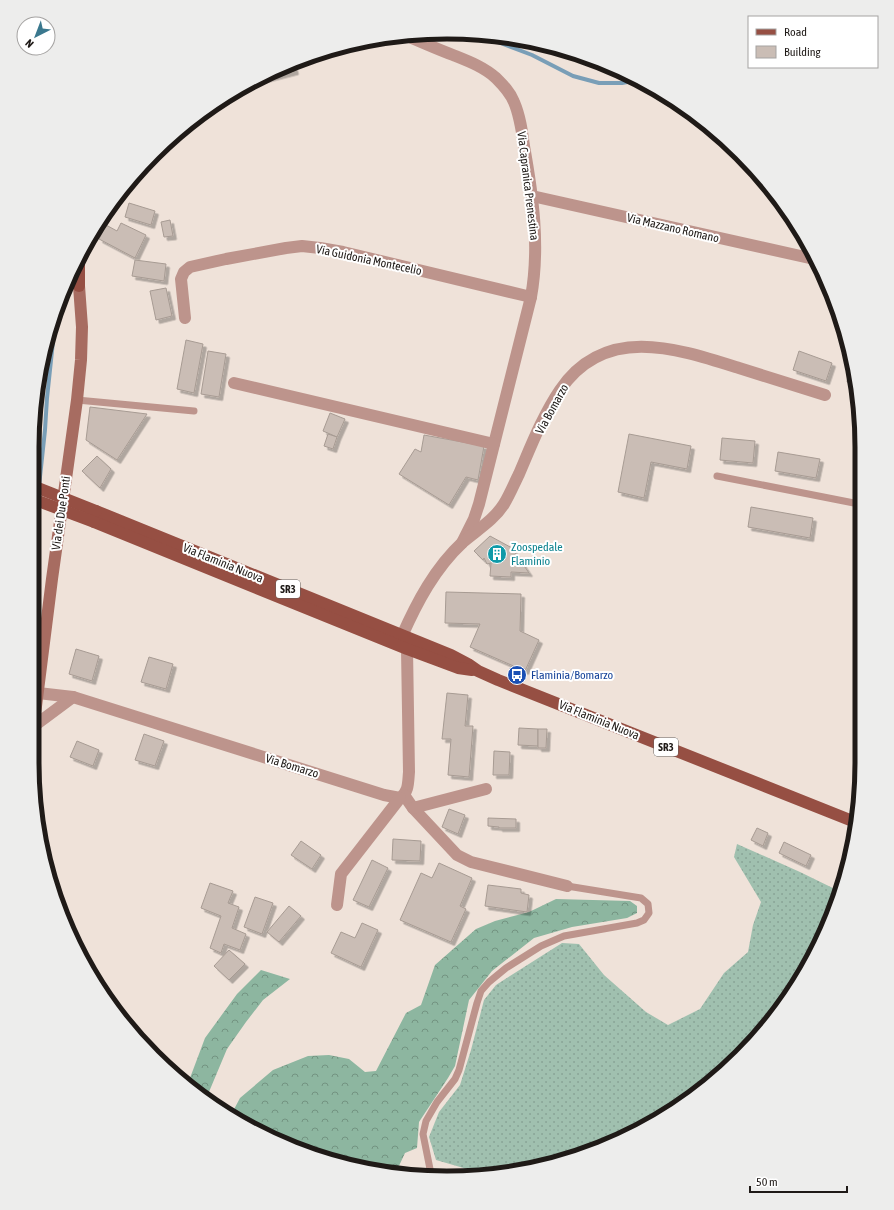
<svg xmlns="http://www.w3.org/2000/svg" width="894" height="1210" viewBox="0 0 894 1210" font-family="'Asap Condensed',sans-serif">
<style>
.grass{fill:url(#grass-dots)}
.forest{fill:url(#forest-crowns)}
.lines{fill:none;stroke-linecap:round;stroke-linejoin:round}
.stream{stroke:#799eb7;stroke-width:4}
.building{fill:#cabdb5;stroke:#a79b93;filter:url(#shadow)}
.lane{stroke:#bd948c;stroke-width:7}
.street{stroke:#bd948c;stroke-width:12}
.secondary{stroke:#a76c61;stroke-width:12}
.primary{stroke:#964f43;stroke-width:12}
.primary-bridge{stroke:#964f43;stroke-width:12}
.labels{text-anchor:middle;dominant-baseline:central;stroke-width:4;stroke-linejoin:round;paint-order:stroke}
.shield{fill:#fff;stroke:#625f5d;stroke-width:1}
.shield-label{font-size:11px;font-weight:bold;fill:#1f1a17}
.street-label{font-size:12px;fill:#1f1a17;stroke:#fff}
.culture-label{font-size:12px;fill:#0d838f;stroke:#fff;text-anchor:start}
.transit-label{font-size:12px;fill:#164399;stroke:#fff;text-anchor:start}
.rim{fill:none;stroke:#1f1a17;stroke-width:5}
</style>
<defs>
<pattern id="grass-dots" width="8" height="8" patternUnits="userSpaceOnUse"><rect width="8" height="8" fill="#a0c0af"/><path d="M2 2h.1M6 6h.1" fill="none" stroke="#89a496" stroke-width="1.8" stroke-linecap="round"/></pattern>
<pattern id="forest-crowns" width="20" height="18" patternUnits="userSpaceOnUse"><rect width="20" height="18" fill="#8db6a0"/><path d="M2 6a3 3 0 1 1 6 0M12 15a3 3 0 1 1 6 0" fill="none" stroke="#739381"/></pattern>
<filter id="shadow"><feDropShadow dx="3.5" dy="3.5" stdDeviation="0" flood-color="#0004"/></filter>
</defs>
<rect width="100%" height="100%" fill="#efe2d9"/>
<polygon class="grass" points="737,844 800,872 841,892 840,896 807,970 759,1037 699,1092 606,1146 554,1164 474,1177 467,1169 436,1160 429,1137 439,1112 460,1085 471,1050 484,1000 496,985 562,943 579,944 604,975 646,1012 668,1025 700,1009 724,973 748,952 753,925 761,902 734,857"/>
<g class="forest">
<polygon points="556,899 630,901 637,906 637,913 627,918 572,927 534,938 492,971 469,1000 455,1066 448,1078 419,1122 417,1148 405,1153 398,1168 389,1172 371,1166 361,1168 263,1135 231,1115 240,1098 273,1070 308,1056 329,1055 349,1059 365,1072 376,1071 406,1013 421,1005 435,965 476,929 495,921 529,912"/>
<polygon points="261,970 290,979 263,1000 246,1022 227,1049 206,1099 195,1092 187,1086 205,1038 237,994"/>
</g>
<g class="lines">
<g class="stream">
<polyline points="480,35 532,55 573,76 599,83 622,83 638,80"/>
<polyline points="39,486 45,430 47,398 54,332 54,317"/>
<polyline points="33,544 37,503"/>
</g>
</g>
<g class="building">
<polygon points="293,64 295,71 252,82 264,75"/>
<polygon points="129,203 155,211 151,225 125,217"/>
<polygon points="170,220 173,236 164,237 161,222"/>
<polygon points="121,223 146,235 135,258 99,239 106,225 117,231"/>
<polygon points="135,260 166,264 164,281 132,276"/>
<polygon points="166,288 172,316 156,320 150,291"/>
<polygon points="186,340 203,344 194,393 177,389"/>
<polygon points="208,351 226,354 219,397 201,394"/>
<polygon points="799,351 832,363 826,381 793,370"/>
<polygon points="850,363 856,384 847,382"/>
<polygon points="90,407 147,414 117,460 86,440"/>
<polygon points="330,413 345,419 337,437 323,431"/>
<polygon points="328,434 337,437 333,449 324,446"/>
<polygon points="629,434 691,446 687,469 651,462 644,498 618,492"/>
<polygon points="424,435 484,446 478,480 466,477 449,505 399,474 415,449 421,452"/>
<polygon points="722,438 755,441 753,463 720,460"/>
<polygon points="778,452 820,459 816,478 775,471"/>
<polygon points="97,456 111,469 100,488 82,471"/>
<polygon points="751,507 813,518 810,538 748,527"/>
<polygon points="490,536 512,548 529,573 511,572 511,577 490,576 491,563 487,564 484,558 483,560 474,551"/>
<polygon points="446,592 521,594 520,631 539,640 525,671 470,647 480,624 445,623"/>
<polygon points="76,649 99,656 92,681 69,674"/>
<polygon points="149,657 173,664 166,689 141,682"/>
<polygon points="447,693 468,695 465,726 473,726 469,777 448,775 451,739 442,739"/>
<polygon points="519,728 538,729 538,746 518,745"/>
<polygon points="538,729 547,729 546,748 538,748"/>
<polygon points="144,734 164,741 155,766 135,760"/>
<polygon points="77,741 99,750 93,766 70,757"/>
<polygon points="494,751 510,752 509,775 493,775"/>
<polygon points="449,809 465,815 458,834 442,827"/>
<polygon points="488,818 516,819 516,828 499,828 499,827 488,826"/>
<polygon points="757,828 768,833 763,846 751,840"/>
<polygon points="393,839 421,841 420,861 392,860"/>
<polygon points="301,841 321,855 312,869 291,855"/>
<polygon points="784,842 811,855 806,866 779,853"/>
<polygon points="372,860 388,868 369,907 353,900"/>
<polygon points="439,863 472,878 460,906 466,909 451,942 400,920 421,873 432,878"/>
<polygon points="210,883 233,891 228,903 239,907 232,928 246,934 240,950 224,944 221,953 210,948 221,916 201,908"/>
<polygon points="488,885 521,889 521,893 529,895 527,912 485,906"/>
<polygon points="255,897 273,903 262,934 244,927"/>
<polygon points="289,906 301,916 279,942 267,932"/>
<polygon points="362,923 378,930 361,967 331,953 341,932 355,938"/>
<polygon points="229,950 245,964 229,980 214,966"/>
</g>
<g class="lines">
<g class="lane">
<polyline points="77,400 194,411"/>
<polyline points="717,476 859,504"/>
<polyline points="431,1174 423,1134 426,1121 437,1102 455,1079 459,1070 477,1003 481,991 489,982 506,968 541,946 564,936 637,923 644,920 649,913 648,904 641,898 567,886"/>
</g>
<g class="street">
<path d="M 405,35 C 421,42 437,49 453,55 C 468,61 484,67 496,78 C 503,85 510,92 514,102 C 520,116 522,131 524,146 C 533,196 540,247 531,297 L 479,504 L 474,519 L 462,543"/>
<polyline points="532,196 814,259"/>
<polyline points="185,318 181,279 184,272 190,267 226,259 286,248 302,246 320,248 343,252 531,297"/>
<polyline points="234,383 494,444"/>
<path d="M 402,636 C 417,602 435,568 463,542 C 477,530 494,520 504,504 C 510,494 514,484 519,474 C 531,446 543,415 560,390 C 605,324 676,348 739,368 C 768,377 797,386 825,395"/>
<path d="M 38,693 L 73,697 L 384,795 L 400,798 C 409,792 408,782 409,772 L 407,649"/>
<polyline points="34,726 73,697"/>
<polyline points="404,795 413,808 457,855 471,862 567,886"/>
<polyline points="413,808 486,789"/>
<polyline points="337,905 341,874 400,798"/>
</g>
<polyline class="secondary" points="32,738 52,579 77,400 81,360 82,327 79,286"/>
<g class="primary">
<polyline points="79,286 79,259"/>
<polyline points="96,511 451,655 468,664 478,671 498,680 855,822"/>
<polyline points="94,522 407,649 458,668 472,670"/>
</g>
<g class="primary-bridge">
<polyline points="33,486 96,511"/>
<polyline points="33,499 94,522"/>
</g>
</g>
<defs>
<g id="building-disc" transform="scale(1)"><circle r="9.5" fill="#0f9aa8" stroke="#fff"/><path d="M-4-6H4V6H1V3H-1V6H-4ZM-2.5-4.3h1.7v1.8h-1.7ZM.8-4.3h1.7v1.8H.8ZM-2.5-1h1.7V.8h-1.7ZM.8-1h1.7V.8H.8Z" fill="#fff"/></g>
<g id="bus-disc" transform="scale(1)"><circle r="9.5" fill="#1a4fb4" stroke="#fff"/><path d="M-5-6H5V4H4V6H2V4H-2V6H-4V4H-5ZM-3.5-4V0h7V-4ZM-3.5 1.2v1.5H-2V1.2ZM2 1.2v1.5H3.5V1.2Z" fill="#fff"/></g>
</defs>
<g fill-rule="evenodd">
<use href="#building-disc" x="497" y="554"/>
<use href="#bus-disc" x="517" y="675"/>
</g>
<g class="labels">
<g class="shield">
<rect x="276" y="580" width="24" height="18" rx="3"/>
<rect x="654" y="738" width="24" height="18" rx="3"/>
</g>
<g class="shield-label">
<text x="288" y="589">SR3</text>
<text x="666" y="747">SR3</text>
</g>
<g class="street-label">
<text transform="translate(528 186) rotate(83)">Via Capranica Prenestina</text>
<text transform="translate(673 228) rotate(13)">Via Mazzano Romano</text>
<text transform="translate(369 260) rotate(12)">Via Guidonia Montecelio</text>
<text transform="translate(552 409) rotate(-61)">Via Bomarzo</text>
<text transform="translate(61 513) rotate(-82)">Via dei Due Ponti</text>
<text transform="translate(223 563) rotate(22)">Via Flaminia Nuova</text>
<text transform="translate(599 720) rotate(22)">Via Flaminia Nuova</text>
<text transform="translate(292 766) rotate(17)">Via Bomarzo</text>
</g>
<g class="culture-label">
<text x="511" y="547">Zoospedale<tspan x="511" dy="14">Flaminio</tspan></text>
</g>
<g class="transit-label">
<text x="531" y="675">Flaminia/Bomarzo</text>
</g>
</g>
<path d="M0 0H894V1210H0ZM447 39H447A408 408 0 0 1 855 447V763A408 408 0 0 1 447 1171H447A408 408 0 0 1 39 763V447A408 408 0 0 1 447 39Z" fill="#ededec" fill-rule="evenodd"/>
<path class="rim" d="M447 39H447A408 408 0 0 1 855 447V763A408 408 0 0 1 447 1171H447A408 408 0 0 1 39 763V447A408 408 0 0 1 447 39Z"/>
<rect x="748" y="16" width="130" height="52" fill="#ffffff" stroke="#a5a3a2"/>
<rect x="756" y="29" width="20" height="6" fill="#964f43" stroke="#a5a3a2"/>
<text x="784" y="36" font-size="12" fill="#1f1a17">Road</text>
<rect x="756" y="46" width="20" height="12" fill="#cabdb5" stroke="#a5a3a2"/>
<text x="784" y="56" font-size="12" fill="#1f1a17">Building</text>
<g transform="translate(36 36) rotate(222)"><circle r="19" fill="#ffffff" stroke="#a5a3a2"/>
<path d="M0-3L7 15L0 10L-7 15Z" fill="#3a788e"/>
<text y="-6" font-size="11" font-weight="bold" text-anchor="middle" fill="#1f1a17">N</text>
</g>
<path d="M750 1186v6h97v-6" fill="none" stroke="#1f1a17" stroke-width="2"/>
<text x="756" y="1186" font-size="12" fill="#1f1a17" stroke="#ffffff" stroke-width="3" paint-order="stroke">50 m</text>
</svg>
